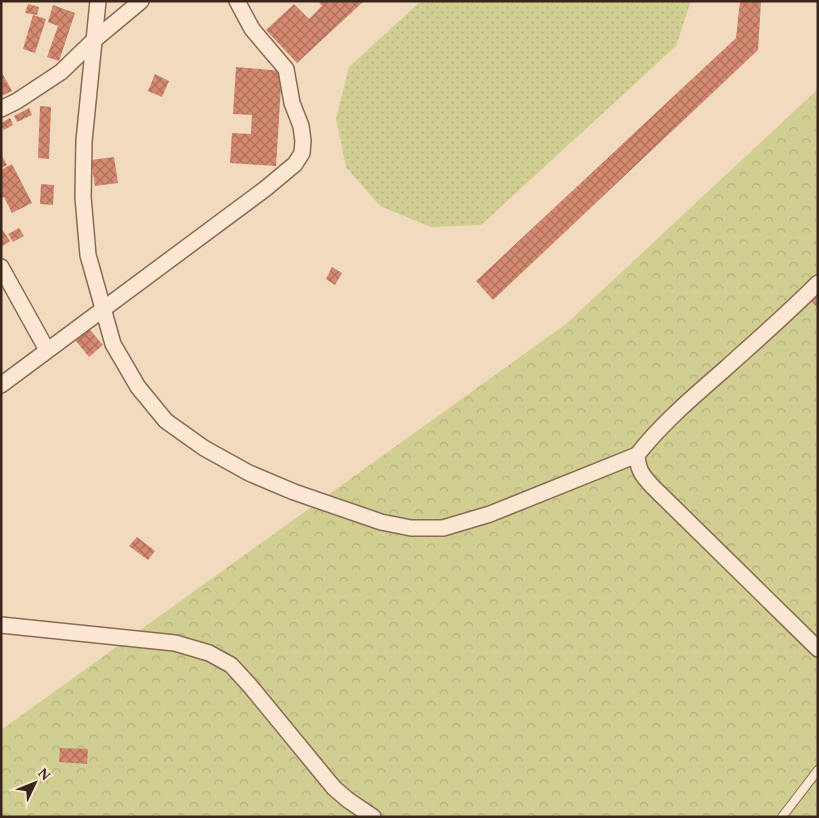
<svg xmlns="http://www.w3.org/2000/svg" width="819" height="818" viewBox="0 0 819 818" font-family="Spectral,serif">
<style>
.forest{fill:url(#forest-crowns)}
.park{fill:url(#park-dots)}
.building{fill:url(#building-cross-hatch)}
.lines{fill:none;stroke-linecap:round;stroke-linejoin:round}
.lane-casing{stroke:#8c6955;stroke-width:10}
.street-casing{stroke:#8c6955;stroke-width:18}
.lane{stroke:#fce8d2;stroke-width:8}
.street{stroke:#fce8d2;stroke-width:15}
</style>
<defs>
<pattern id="forest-crowns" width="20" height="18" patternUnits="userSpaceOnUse" patternTransform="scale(1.25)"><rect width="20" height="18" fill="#d1ce91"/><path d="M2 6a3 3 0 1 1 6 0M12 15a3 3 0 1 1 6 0" fill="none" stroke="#b4b17c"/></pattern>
<pattern id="park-dots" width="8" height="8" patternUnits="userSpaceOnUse" patternTransform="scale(1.25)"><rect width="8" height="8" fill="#d1ce91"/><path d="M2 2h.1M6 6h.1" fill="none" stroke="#b4b17c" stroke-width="1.8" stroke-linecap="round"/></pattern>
<pattern id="building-cross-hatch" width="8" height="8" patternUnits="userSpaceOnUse" patternTransform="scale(1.25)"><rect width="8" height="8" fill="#d48970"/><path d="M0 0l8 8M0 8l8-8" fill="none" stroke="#ad705b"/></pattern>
</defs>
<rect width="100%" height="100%" fill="#f2dabe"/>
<polygon class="forest" points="818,89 818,817 1,817 1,730 566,324"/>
<polygon class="park" points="421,1 691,1 676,46 481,225 431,227 380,206 346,167 336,119 349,67"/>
<g class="building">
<polygon points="318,1 364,1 297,63 266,30 294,4 309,19 322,6"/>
<polygon points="740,1 761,1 758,50 493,300 476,281 736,38"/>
<polygon points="28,4 39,7 37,15 25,13"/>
<polygon points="53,5 75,13 59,61 47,57 58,26 48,22"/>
<polygon points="33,15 46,19 35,53 23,49"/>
<polygon points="236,67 282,71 276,166 230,163 232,133 251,134 252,115 233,114"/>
<polygon points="1,71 12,91 1,96"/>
<polygon points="155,74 169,81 162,97 148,91"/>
<polygon points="40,106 51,107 49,159 38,158"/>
<polygon points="29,108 32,115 17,122 14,116"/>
<polygon points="10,118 13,125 4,130 1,126 1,123"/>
<polygon points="1,154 7,165 1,168"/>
<polygon points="114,157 118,183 95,186 91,160"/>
<polygon points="12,164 32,203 12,213 4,197 1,198 1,170"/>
<polygon points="41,184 54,185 53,205 40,204"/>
<polygon points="1,228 10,241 1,247"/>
<polygon points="19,228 24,236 13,242 8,234"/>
<polygon points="332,267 342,273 335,285 326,279"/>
<polygon points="818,294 818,308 811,301"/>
<polygon points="89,329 103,345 89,357 75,340"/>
<polygon points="137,537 155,551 148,560 129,546"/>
<polygon points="60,748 88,749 87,764 59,762"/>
</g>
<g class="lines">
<g class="lane-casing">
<polyline id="lane" points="782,817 818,770"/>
</g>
<g class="street-casing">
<g id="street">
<polyline points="98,1 84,141 83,197 88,255 113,344 138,387 166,421 204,448 249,473 294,492 381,522 411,528 443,528 490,514 637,455"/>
<polyline points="1,109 17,101 61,72 93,41 141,1"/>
<polyline points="1,267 47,350"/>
<path d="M 818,283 C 788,313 756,341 725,369 C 694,396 662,423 637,455 C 638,470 642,475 652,486 L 818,649"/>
<polyline points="1,385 265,189 295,164 302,153 303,141 301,126 292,103 286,69 252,29 237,1"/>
<polyline points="1,625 175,643 209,653 231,665 251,687 334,788 348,800 373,817"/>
</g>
</g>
<use href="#lane" class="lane"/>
<use href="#street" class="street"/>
</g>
<rect width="819" height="818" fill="none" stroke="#3a251b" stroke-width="5"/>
<g transform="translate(35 783) rotate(47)" stroke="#f9e5ce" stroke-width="4" paint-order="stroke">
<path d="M0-4L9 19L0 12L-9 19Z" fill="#3a251b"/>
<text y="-8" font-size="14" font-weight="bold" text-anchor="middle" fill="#3a251b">N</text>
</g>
</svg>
